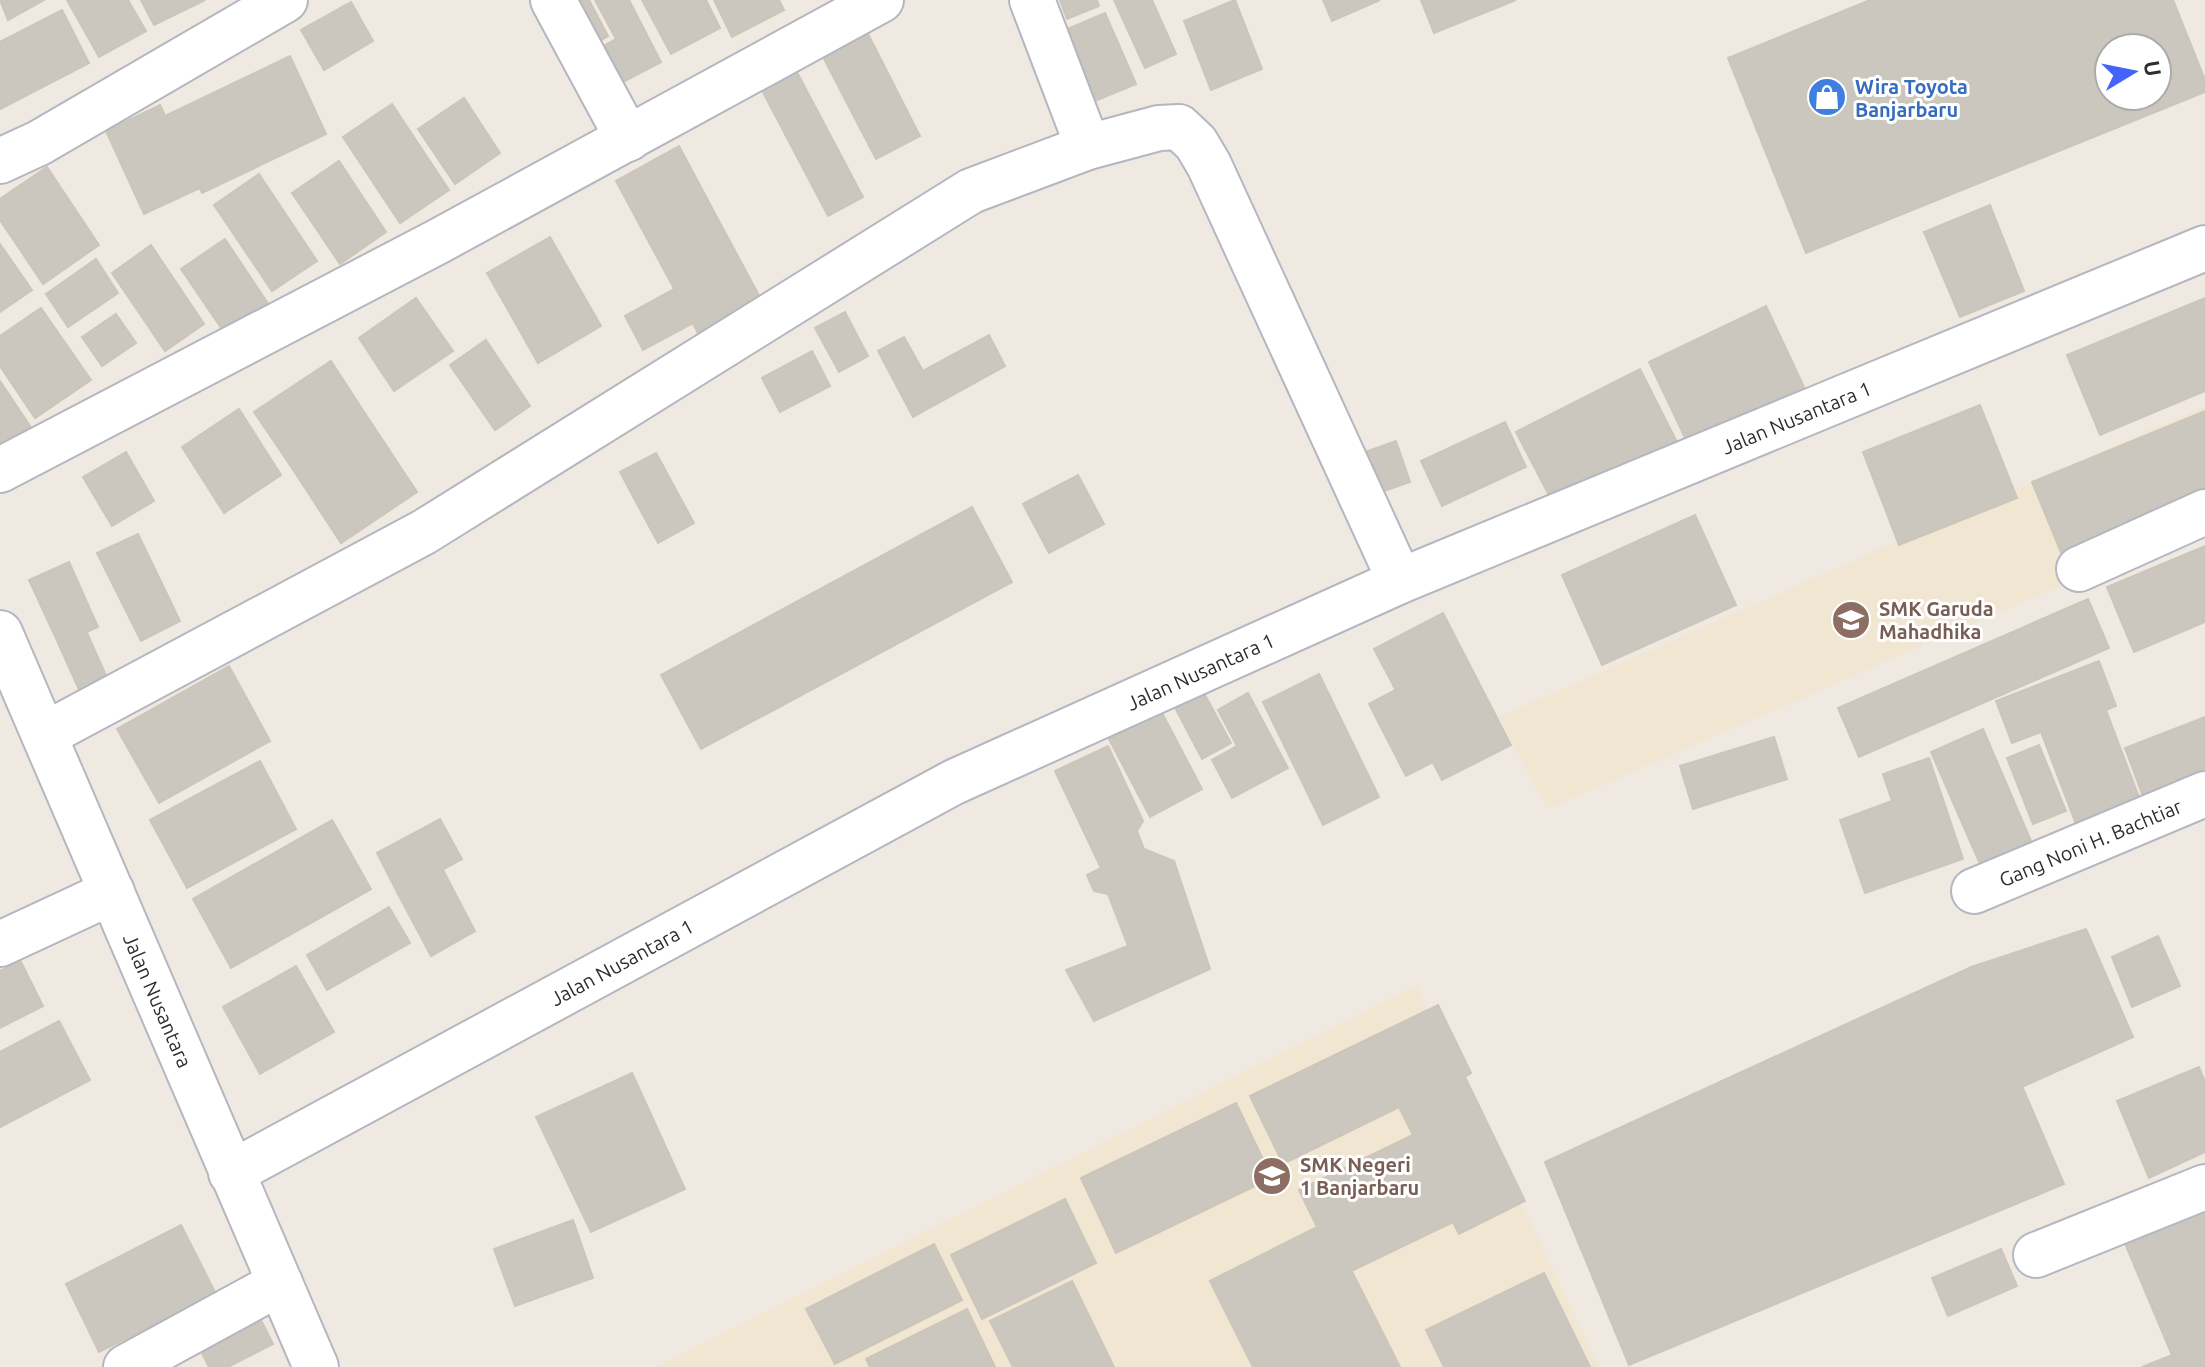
<svg xmlns="http://www.w3.org/2000/svg" width="2205" height="1367" viewBox="0 0 2205 1367" font-family="Ubuntu,sans-serif">
<style>
.education{fill:#f0e6d1}
.building{fill:#cbc7bf;stroke:#cbc5ba;stroke-width:2;fill-rule:evenodd}
.lines{fill:none;stroke-linecap:round;stroke-linejoin:round}
.minor-casing{stroke:#b4b7c1;stroke-width:48}
.minor{stroke:#fff;stroke-width:44}
.labels{text-anchor:middle;dominant-baseline:central;stroke-width:6;stroke-linejoin:round;paint-order:stroke}
.shop-label{font-size:20px;font-weight:bold;fill:#366cbe;stroke:#fff;text-anchor:start}
.street-label{font-size:20px;fill:#2e2e2e;stroke:#fff}
.education-label{font-size:20px;font-weight:bold;fill:#785e54;stroke:#fff;text-anchor:start}
</style>
<rect width="100%" height="100%" fill="#efe9e1"/>
<g class="education">
<polygon points="2205,406 2205,523 1547,809 1499,717"/>
<polygon points="1416,986 1600,1367 655,1367"/>
</g>
<g class="building">
<polygon points="0,0 44,0 8,20"/>
<polygon points="67,0 128,0 146,31 99,57"/>
<polygon points="141,0 205,0 154,25"/>
<polygon points="565,0 589,0 608,36 587,48"/>
<polygon points="595,0 629,0 661,62 608,90 589,54 616,39"/>
<polygon points="642,0 706,0 720,28 671,54"/>
<polygon points="714,0 779,0 784,10 732,37"/>
<polygon points="1060,0 1097,0 1099,6 1067,19"/>
<polygon points="1114,0 1152,0 1176,54 1145,68"/>
<polygon points="1235,0 1262,69 1211,90 1184,21"/>
<polygon points="1323,0 1380,0 1332,21"/>
<polygon points="1421,0 1516,0 1434,33"/>
<path d="M 1870,0 L 2173,0 L 2205,80 L 2205,92 L 1806,253 L 1728,58 ZM 2109,48 L 2157,48 L 2157,96 L 2109,96 Z"/>
<polygon points="351,2 373,41 324,70 301,30"/>
<polygon points="62,10 89,63 0,109 0,42"/>
<polygon points="1105,13 1136,84 1088,104 1058,33"/>
<polygon points="867,32 920,136 876,159 822,55"/>
<polygon points="290,56 326,134 202,193 165,116"/>
<polygon points="790,59 863,197 828,216 755,77"/>
<polygon points="464,98 500,153 455,184 418,129"/>
<polygon points="392,104 449,190 400,223 343,137"/>
<polygon points="160,105 200,188 144,214 106,131"/>
<polygon points="679,146 727,236 664,270 616,181"/>
<polygon points="339,161 386,232 340,264 292,193"/>
<polygon points="47,167 99,245 43,284 0,220 0,199"/>
<polygon points="259,174 317,261 272,291 214,205"/>
<polygon points="1990,205 2024,291 1960,317 1924,232"/>
<polygon points="727,236 762,301 699,335 664,270"/>
<polygon points="550,237 601,326 538,363 487,273"/>
<polygon points="225,239 269,305 226,335 181,269"/>
<polygon points="0,244 32,290 0,312"/>
<polygon points="151,245 204,324 165,351 112,273"/>
<polygon points="96,259 118,293 68,327 46,294"/>
<polygon points="674,289 693,323 643,350 625,316"/>
<polygon points="416,298 453,351 394,391 359,338"/>
<polygon points="2205,298 2205,391 2100,435 2067,355"/>
<polygon points="1766,306 1804,387 1687,442 1649,362"/>
<polygon points="41,308 91,380 35,418 0,366 0,336"/>
<polygon points="845,312 868,356 839,372 815,328"/>
<polygon points="116,314 136,343 102,366 82,337"/>
<polygon points="989,335 1005,366 913,417 878,351 904,337 923,371"/>
<polygon points="486,340 530,406 495,430 450,365"/>
<polygon points="812,351 830,386 780,412 762,378"/>
<polygon points="331,361 366,415 290,465 254,412"/>
<polygon points="1640,369 1678,444 1555,507 1516,432"/>
<polygon points="0,381 34,432 0,455"/>
<polygon points="1980,405 2017,498 1899,545 1863,452"/>
<polygon points="239,409 281,475 224,513 182,447"/>
<polygon points="2205,411 2205,504 2065,562 2032,482"/>
<polygon points="366,415 417,492 341,543 290,465"/>
<polygon points="1505,422 1526,467 1442,506 1421,461"/>
<polygon points="1396,441 1410,482 1376,494 1362,453"/>
<polygon points="126,452 154,501 112,526 83,477"/>
<polygon points="656,453 694,523 658,543 620,472"/>
<polygon points="1078,475 1104,524 1049,553 1023,504"/>
<polygon points="972,507 1012,582 701,749 661,675"/>
<polygon points="1695,515 1736,605 1602,665 1562,575"/>
<polygon points="138,534 180,621 141,641 97,553"/>
<polygon points="2205,546 2205,622 2134,652 2107,587"/>
<polygon points="69,562 98,627 59,645 29,580"/>
<polygon points="2088,599 2109,648 1859,757 1838,708"/>
<polygon points="1443,613 1461,648 1393,685 1374,649"/>
<polygon points="87,633 108,680 80,692 59,645"/>
<polygon points="1461,648 1511,745 1442,780 1393,685"/>
<polygon points="2099,661 2116,706 2106,710 2140,800 2076,824 2041,732 2012,743 1996,701"/>
<polygon points="229,666 270,741 159,803 117,729"/>
<polygon points="1319,674 1379,797 1323,825 1263,702"/>
<polygon points="1198,682 1231,743 1202,759 1170,698"/>
<polygon points="1395,690 1433,762 1406,776 1369,704"/>
<polygon points="1248,693 1288,768 1232,798 1212,760 1237,746 1218,710"/>
<polygon points="1161,711 1202,789 1150,817 1109,739"/>
<polygon points="2205,717 2205,785 2147,807 2125,748"/>
<polygon points="1983,729 2031,841 1980,864 1931,752"/>
<polygon points="1774,737 1787,779 1693,809 1680,766"/>
<polygon points="2039,745 2066,811 2033,824 2007,758"/>
<polygon points="1108,746 1143,821 1137,831 1144,849 1174,861 1210,969 1094,1021 1066,970 1128,946 1108,894 1094,891 1087,875 1101,868 1055,771"/>
<polygon points="1929,758 1963,859 1865,893 1840,820 1892,801 1883,774"/>
<polygon points="260,761 296,829 187,888 150,820"/>
<polygon points="440,819 462,859 398,894 377,853"/>
<polygon points="332,820 371,889 231,968 193,899"/>
<polygon points="443,870 475,931 431,956 398,894"/>
<polygon points="389,907 410,943 327,990 307,955"/>
<polygon points="2086,929 2133,1037 2022,1087 1971,967"/>
<polygon points="2158,936 2180,986 2132,1007 2112,957"/>
<polygon points="20,960 43,1006 0,1028 0,971"/>
<polygon points="296,966 334,1032 260,1074 223,1007"/>
<polygon points="1971,967 2064,1184 1629,1365 1545,1162"/>
<polygon points="1438,1005 1471,1073 1465,1077 1525,1201 1459,1234 1453,1222 1341,1276 1299,1190 1413,1135 1399,1107 1283,1164 1250,1096"/>
<polygon points="59,1021 90,1080 0,1127 0,1052"/>
<polygon points="2199,1067 2205,1082 2205,1152 2149,1178 2117,1101"/>
<polygon points="632,1073 685,1189 591,1232 536,1117"/>
<polygon points="1236,1103 1272,1178 1116,1253 1081,1178"/>
<polygon points="2205,1187 2205,1367 2177,1367 2116,1222"/>
<polygon points="1065,1199 1096,1263 982,1319 951,1255"/>
<polygon points="573,1220 593,1278 515,1306 494,1249"/>
<polygon points="1327,1222 1400,1367 1253,1367 1210,1281"/>
<polygon points="181,1225 216,1294 99,1352 66,1284"/>
<polygon points="934,1244 962,1300 835,1364 806,1309"/>
<polygon points="2001,1249 2017,1286 1948,1316 1932,1278"/>
<polygon points="1544,1273 1590,1367 1444,1367 1426,1330"/>
<polygon points="1072,1281 1114,1367 1013,1367 990,1321"/>
<polygon points="967,1309 995,1367 870,1367 866,1359"/>
<polygon points="259,1316 273,1344 228,1367 209,1367 199,1347"/>
<polygon points="2172,1355 2176,1367 2142,1367"/>
</g>
<g class="lines">
<g class="minor-casing">
<g id="minor">
<polyline points="553,0 628,139"/>
<polyline points="1032,0 1088,147"/>
<polyline points="0,161 39,143 285,0"/>
<polyline points="0,470 437,242 881,0"/>
<polyline points="2079,569 2205,512"/>
<path id="s1" d="M 0,633 L 316,1367"/>
<polyline points="46,734 424,532 971,191 1088,147 1159,128 1179,127 1196,143 1209,165 1400,581"/>
<path id="s2" d="M 1974,891 L 2205,794"/>
<polyline points="0,944 112,892"/>
<path id="s3" d="M 231,1173 L 954,782 L 1400,581 L 2205,248"/>
<polyline points="2036,1255 2205,1187"/>
<polyline points="126,1367 280,1283"/>
</g>
</g>
<use href="#minor" class="minor"/>
</g>
<defs>
<g id="shop-disc" transform="scale(2)"><circle r="9.5" fill="#3f7fe0" stroke="#fff"/><path d="M-5-2.5h2.3a2.7 3.5 0 0 1 5.4 0H5L5.5 6h-11ZM-1.5-2.5h3a1.5 2.3 0 0 0-3 0Z" fill="#fff"/></g>
<g id="school-disc" transform="scale(2)"><circle r="9.5" fill="#8d6e63" stroke="#fff"/><path d="M0-5L7-2L0 1L-7-2ZM-4 1L0 2.5L4 1V4Q0 6-4 4Z" fill="#fff"/></g>
</defs>
<g fill-rule="evenodd">
<use href="#shop-disc" x="1827" y="97"/>
<use href="#school-disc" x="1851" y="620"/>
<use href="#school-disc" x="1272" y="1176"/>
</g>
<g class="labels">
<g class="shop-label">
<text x="1855" y="86">Wira Toyota<tspan x="1855" dy="23">Banjarbaru</tspan></text>
</g>
<g class="street-label">
<text stroke="none"><textPath href="#s3" startOffset="1740">Jalan Nusantara 1</textPath></text>
<text stroke="none"><textPath href="#s3" startOffset="1092">Jalan Nusantara 1</textPath></text>
<text stroke="none"><textPath href="#s2" startOffset="126">Gang Noni H. Bachtiar</textPath></text>
<text stroke="none"><textPath href="#s3" startOffset="444">Jalan Nusantara 1</textPath></text>
<text stroke="none"><textPath href="#s1" startOffset="400">Jalan Nusantara</textPath></text>
</g>
<g class="education-label">
<text x="1879" y="608">SMK Garuda<tspan x="1879" dy="23">Mahadhika</tspan></text>
<text x="1300" y="1164">SMK Negeri<tspan x="1300" dy="23">1 Banjarbaru</tspan></text>
</g>
</g>
<g transform="translate(2133 72) rotate(80)"><circle r="38" fill="#ffffff" stroke="#ababab" stroke-width="2"/>
<path d="M0-6L14 30L0 20L-14 30Z" fill="#4264fb"/>
<text y="-12" font-size="22" font-weight="bold" text-anchor="middle" fill="#2e2e2e">U</text>
</g>
</svg>
